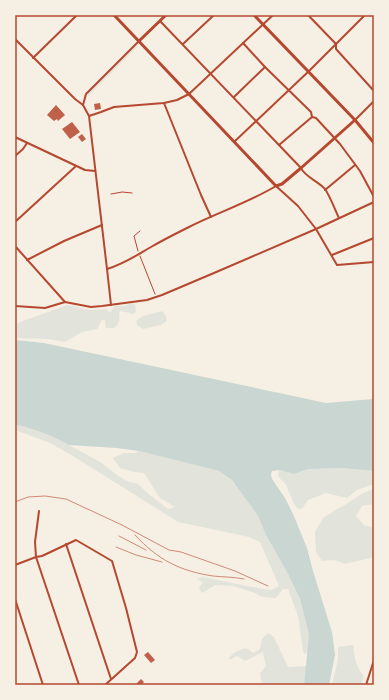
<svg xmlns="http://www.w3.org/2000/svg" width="389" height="700" viewBox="0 0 389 700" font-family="Mulish,sans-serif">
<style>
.green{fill:#e2e4dc}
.water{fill:#c9d6d2}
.building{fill:#bf614a}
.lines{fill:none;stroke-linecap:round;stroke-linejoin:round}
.path{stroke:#b5482f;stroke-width:1}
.service{stroke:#b5482f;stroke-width:1}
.minor{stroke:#b5482f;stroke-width:2}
.secondary{stroke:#b5482f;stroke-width:3}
.rail{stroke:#cf8b77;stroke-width:1}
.neatline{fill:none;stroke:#b5482f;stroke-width:1.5}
</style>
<rect width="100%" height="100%" fill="#f6efe4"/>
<g class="green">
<polygon points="138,46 88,96 88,93 135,47"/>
<path d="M 131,303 L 135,305 L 136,312 L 133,314 L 121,311 L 119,313 C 120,320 119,324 114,328 L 106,328 L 105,323 L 105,320 L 102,320 L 97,329 L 82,332 L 65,342 L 48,339 L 15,338 L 15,324 L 67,305 L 90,310 L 106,309 L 108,311 L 111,312 C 114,303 118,307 125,306 C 127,305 129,304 131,303 Z"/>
<polygon points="162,311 166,316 167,321 161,325 143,329 137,325 136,321 143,316"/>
<polygon points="15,425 23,426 49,435 69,445 102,463 117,475 127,481 138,484 150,495 168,509 175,507 160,498 144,473 134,472 120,468 113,458 124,453 135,453 139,451 219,471 232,480 258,516 266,535 288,574 300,599 309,635 308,652 305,654 303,652 302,644 298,616 288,589 283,589 276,598 262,597 255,593 233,586 215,585 206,591 202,593 199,588 203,582 197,579 203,577 247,586 271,590 279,586 260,542 249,537 178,522 73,456 48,442 15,430"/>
<polygon points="342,468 374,471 374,484 357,490 347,498 326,493 308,500 305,504 303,508 298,509 294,504 286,485 278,476 279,470 294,474 308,469"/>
<polygon points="374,489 374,504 362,506 356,516 364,525 374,528 374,557 345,564 335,560 322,561 316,552 315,532 323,518 339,508 345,505 363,493"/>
<path d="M 268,633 L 274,637 L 288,667 L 307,666 L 304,685 L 262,685 L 260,673 L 266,666 L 263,652 L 245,661 L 237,656 L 230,660 L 229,658 C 233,652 239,650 246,648 L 253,653 L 260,649 L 262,639 Z"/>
<path d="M 353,645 C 355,657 355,666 364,676 L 361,685 L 332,685 L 338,659 L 338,647 Z"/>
</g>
<polygon class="water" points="15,340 44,343 326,403 374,399 374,471 342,468 308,469 294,474 279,470 272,471 271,475 272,479 285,498 293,514 307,548 313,571 332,632 335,655 329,685 304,685 309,635 300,599 288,574 266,535 258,516 232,480 219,471 139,451 117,448 69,445 49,435 23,426 15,425"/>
<g class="building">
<polygon points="100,103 101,109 95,110 94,104"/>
<polygon points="56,105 65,115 58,121 57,119 54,121 47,115"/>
<polygon points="72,122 80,132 70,139 62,129"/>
<polygon points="82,134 86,139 82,142 78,137"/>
<polygon points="148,652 155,660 151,663 144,655"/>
<polygon points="141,679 144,682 141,685 135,685"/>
</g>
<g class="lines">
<g class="path">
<polyline points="138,251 134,236 140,231"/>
<polyline points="140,256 155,294"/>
</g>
<polyline class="service" points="111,194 122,192 132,193"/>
<g class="minor">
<polyline points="308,15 336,44 336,49 374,91"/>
<path d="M 160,21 L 301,168 C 304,176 319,182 325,189 C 330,196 335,210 339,218"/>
<polyline points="15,39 75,99 83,105 89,116 107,269 111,305"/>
<polyline points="243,43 265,67 311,112 312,117 316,118 340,144 360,171 374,197"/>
<polyline points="183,44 214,15"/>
<polyline points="33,58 77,15"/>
<polyline points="234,97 265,67"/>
<polyline points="164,103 201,195 211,217"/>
<polyline points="83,105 86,94 139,41"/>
<polyline points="89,116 101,112 114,107 164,103 177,100 189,94 273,15"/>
<polyline points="355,120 374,101"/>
<polyline points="15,137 85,170 95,171"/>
<polyline points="234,142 309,71 365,15"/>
<polyline points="279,145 312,117"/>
<polyline points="15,156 23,149 27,143"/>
<polyline points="325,190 355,165"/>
<polyline points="15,222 76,166"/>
<polyline points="15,246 65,302"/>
<polyline points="332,255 374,238"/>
<polyline points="27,260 64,241 102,225"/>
<path d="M 107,269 C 124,264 137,255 151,247 C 163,240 175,234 187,228 C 216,213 248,203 276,186 L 298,206 L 316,229 L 337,265 L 374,262"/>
<polyline points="15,306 45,308 65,302 91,307 102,306 147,300 162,295 214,273 316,229 374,202"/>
<polyline points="39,511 35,542 36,557 79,685"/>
<polyline points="66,544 111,679"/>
<polyline points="15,565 36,557 42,556 76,540 112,561 126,608 137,652 135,658 105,685"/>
<polyline points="15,599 43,685"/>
<polyline points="366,685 374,660"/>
</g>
<g class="secondary">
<polyline points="114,15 276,186 282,184 301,168 355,120"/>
<polyline points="254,15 355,120 374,143"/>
<polyline points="139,41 166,15"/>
</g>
<g class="rail">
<polyline points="15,502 28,497 45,496 66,499 122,525 169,550 181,552 235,571 268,586"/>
<path d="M 135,535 C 158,560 180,571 213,576 C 223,577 234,577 244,579"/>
<polyline points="119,536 146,550"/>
<polyline points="116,547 136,555 162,562"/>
</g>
</g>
<rect width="389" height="700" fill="none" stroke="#f6efe4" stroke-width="32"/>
<rect x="16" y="16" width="357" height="668" class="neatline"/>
</svg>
